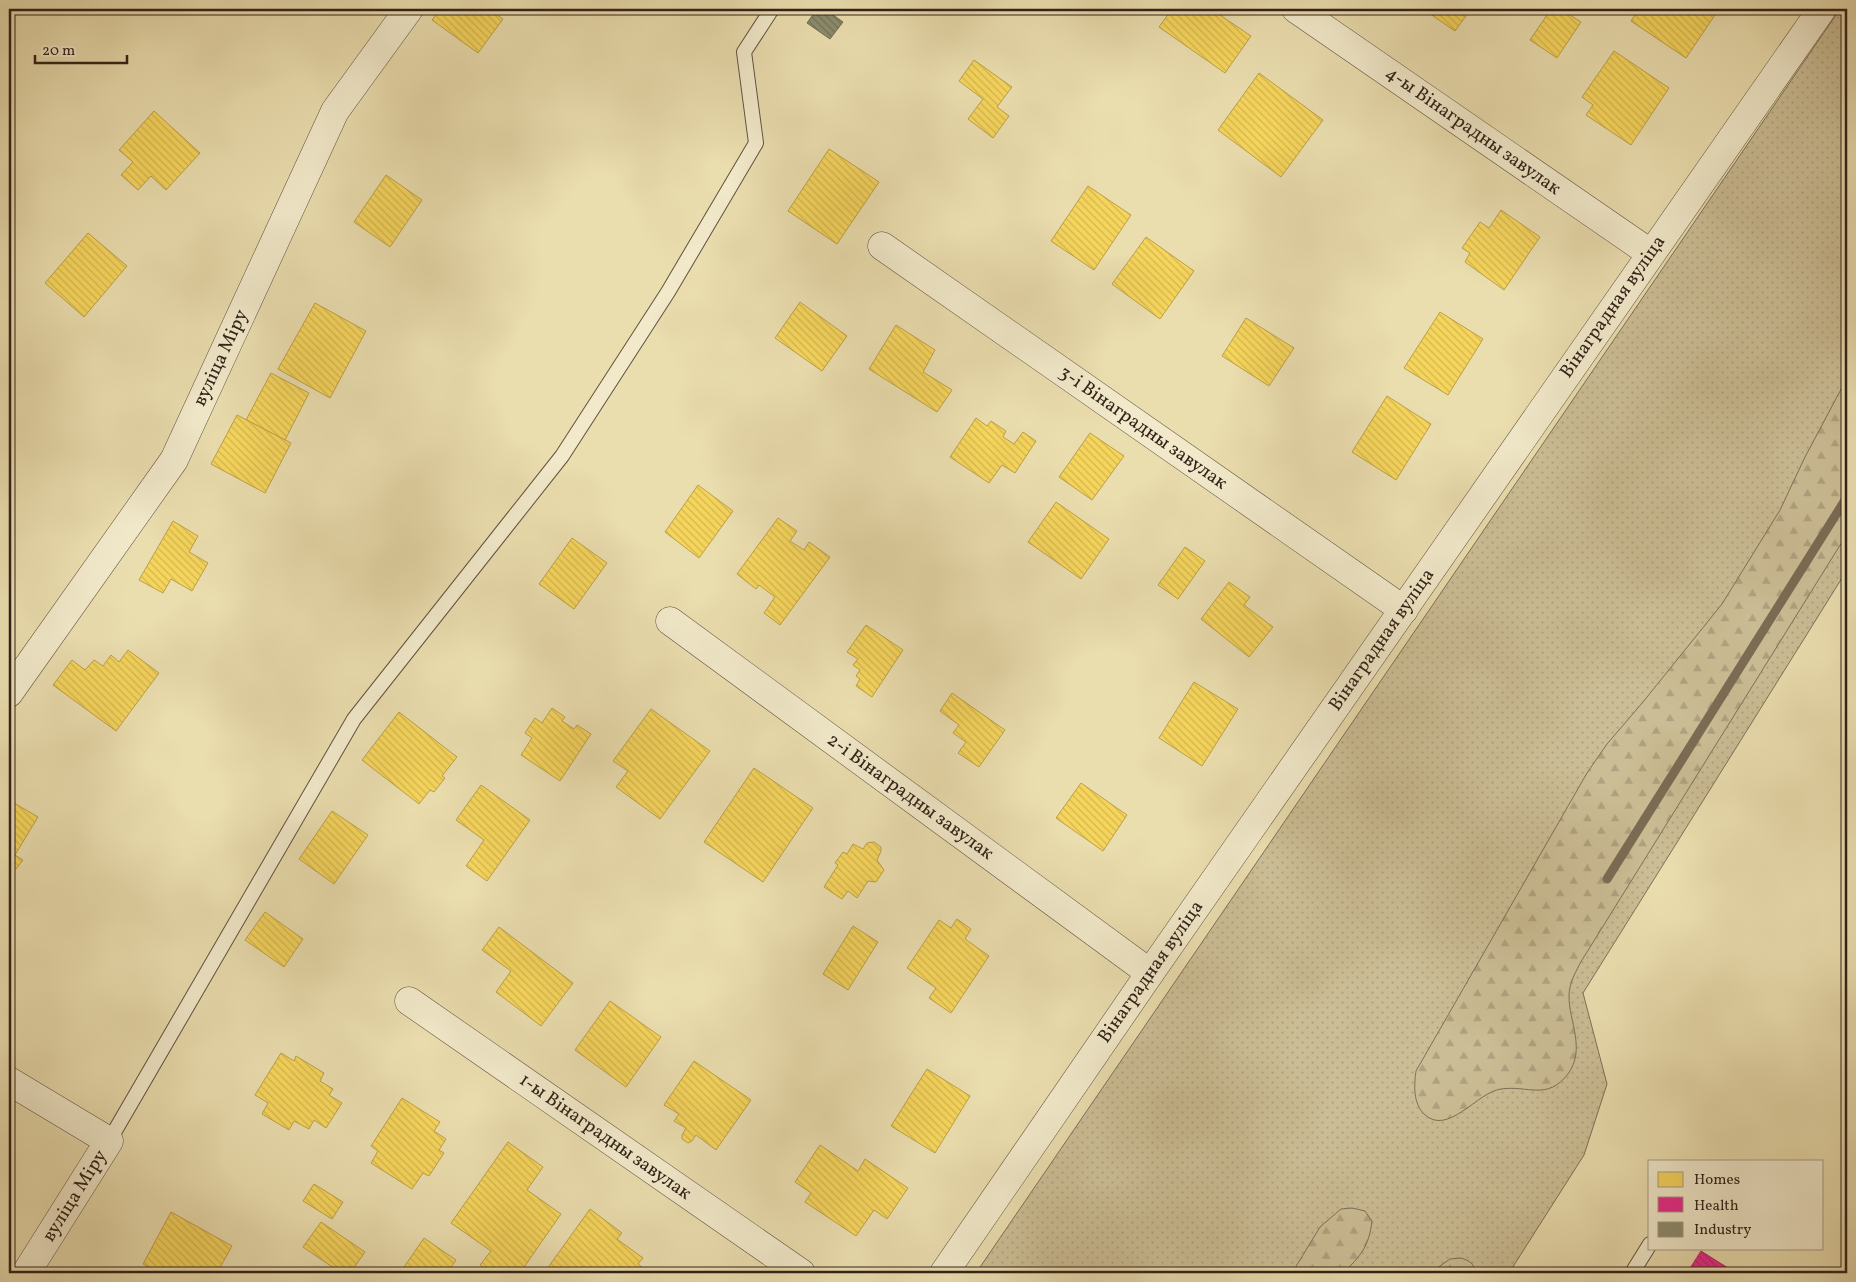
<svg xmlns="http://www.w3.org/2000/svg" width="1856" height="1282" viewBox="0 0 1856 1282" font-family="Vollkorn,serif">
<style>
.grass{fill:url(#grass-dots);stroke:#7e7057}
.forest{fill:url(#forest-firs);stroke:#7e7057}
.homes{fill:url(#homes-back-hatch);stroke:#bb9f48}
.health{fill:url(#health-back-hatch);stroke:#b12768}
.industry{fill:url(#industry-back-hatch);stroke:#716c54}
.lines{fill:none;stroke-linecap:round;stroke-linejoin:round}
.stream{stroke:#7b6c54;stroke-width:9}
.service-casing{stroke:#60513e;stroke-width:16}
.minor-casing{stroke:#60513e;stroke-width:29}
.service{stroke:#f1e9ca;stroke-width:14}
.minor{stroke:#f1e9ca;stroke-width:28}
.labels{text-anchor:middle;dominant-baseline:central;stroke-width:5;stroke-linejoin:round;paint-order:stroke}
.street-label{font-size:19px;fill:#322219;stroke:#f1e9ca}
</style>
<defs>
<pattern id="grass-dots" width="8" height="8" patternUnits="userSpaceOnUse" patternTransform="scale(1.25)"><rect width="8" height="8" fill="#cbbd95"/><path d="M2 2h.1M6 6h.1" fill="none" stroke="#afa280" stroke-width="1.8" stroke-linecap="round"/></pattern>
<pattern id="forest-firs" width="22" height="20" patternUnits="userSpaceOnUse" patternTransform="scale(1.25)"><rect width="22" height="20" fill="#cbbd95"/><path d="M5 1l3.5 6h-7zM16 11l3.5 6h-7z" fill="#afa280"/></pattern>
<pattern id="homes-back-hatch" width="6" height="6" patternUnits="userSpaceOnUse" patternTransform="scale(1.25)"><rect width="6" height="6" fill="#f6d55c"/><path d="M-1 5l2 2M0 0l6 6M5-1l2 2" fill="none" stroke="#d3b74f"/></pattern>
<pattern id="health-back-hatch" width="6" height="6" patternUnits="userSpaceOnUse" patternTransform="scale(1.25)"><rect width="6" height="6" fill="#e7298a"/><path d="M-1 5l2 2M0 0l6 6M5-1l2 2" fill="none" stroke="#bc2370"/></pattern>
<pattern id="industry-back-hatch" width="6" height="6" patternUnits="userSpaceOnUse" patternTransform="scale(1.25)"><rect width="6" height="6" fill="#8c8c6e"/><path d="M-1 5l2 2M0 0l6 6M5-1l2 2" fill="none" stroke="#73725a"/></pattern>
</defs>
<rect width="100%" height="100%" fill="#eaddae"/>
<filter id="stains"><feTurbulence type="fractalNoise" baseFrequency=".004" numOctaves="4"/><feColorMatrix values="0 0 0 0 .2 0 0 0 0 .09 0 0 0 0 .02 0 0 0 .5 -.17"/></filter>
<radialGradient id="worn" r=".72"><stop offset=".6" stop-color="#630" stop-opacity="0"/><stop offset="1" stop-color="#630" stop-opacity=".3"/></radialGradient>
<polygon class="grass" points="1840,9 1847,9 1847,570 1583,993 1607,1084 1584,1155 1509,1273 976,1273"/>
<g class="forest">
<path d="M 1847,378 L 1847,534 L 1582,960 C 1576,971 1569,983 1569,996 C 1569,1022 1586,1049 1568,1074 C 1547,1101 1528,1085 1501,1089 C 1477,1092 1448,1137 1424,1114 C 1413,1103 1414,1085 1416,1071 L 1587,773 L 1607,744 L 1643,702 L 1722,604 L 1780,510 L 1805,457 Z"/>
<path d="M 1352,1208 L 1365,1211 L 1372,1221 C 1369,1246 1361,1256 1343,1273 L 1292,1273 L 1320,1227 L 1341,1209 Z"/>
<path d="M 1461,1258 C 1470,1261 1474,1263 1475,1273 L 1430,1273 L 1450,1259 Z"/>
</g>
<g class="homes">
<polygon points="440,9 489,9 503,19 478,53 432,20"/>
<polygon points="1172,9 1211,9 1251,36 1225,73 1159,27"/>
<polygon points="1423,9 1471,9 1455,31"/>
<polygon points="1551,9 1561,9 1581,22 1557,58 1530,40"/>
<polygon points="1639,9 1719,9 1686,58 1631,21"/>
<polygon points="1614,51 1669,88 1631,145 1586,115 1593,105 1582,97"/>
<polygon points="974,60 1012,87 997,107 1009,116 993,138 968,119 983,99 959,81"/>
<polygon points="1259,73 1323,120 1281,177 1218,130"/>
<polygon points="154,111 200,153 166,190 151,176 138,190 121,175 133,162 119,150"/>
<polygon points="829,149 879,182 837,244 788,211"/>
<polygon points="386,175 422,200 390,247 354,222"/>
<polygon points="1088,186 1131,215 1094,270 1051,241"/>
<polygon points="1501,210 1540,237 1504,290 1465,262 1470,253 1462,248 1480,222 1489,228"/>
<polygon points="88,233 127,266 84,317 45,283"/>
<polygon points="1146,237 1194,271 1160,319 1112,284"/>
<polygon points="800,302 847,336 822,371 775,338"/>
<polygon points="315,303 366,331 330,398 278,369"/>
<polygon points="1440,312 1483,339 1448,395 1404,368"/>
<polygon points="1246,318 1294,348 1269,386 1222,356"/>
<polygon points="896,325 935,350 923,372 952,390 937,412 869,369"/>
<polygon points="271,373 309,393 285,440 246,420"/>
<polygon points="1387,396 1431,424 1396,480 1352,452"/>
<polygon points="237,415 291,443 265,493 211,464"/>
<polygon points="976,418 987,426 991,421 1006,431 1003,437 1014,444 1023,432 1036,441 1015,473 1002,465 989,483 950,457"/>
<polygon points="1090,433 1124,456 1092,500 1059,477"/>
<polygon points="698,485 733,511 699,558 665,532"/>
<polygon points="1056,502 1109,539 1081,579 1028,542"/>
<polygon points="778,518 797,531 790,541 804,550 809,542 830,557 780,625 764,613 775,597 759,585 756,589 737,574"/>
<polygon points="173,521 198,536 189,552 208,563 192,591 171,579 163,593 139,580"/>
<polygon points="572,538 607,563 574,609 539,584"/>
<polygon points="1185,547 1205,561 1178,599 1158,585"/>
<polygon points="1229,582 1250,597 1244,605 1273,627 1249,657 1201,619"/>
<polygon points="866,625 903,650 872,697 856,686 860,679 856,676 860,670 853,665 858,659 847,652"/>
<polygon points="128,650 159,673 116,731 53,685 72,660 85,670 94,660 103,666 111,655 119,662"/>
<polygon points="1194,682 1238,709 1202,766 1159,738"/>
<polygon points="952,693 1005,730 979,767 958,753 966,742 953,733 959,725 940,711"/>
<polygon points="552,708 565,717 562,721 574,729 577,725 591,734 560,781 521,755 532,738 525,733 535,718 542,723"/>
<polygon points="651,709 710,751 660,819 616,787 628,771 613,761"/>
<polygon points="399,712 457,757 442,776 445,778 434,792 430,790 419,804 362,760"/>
<polygon points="754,768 813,808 763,882 704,842"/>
<polygon points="1081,783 1127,815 1103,851 1056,818"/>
<polygon points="481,785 530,820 487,881 466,866 484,840 456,820"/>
<polygon points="9,800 38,817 15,855 23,860 16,869 9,865"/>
<polygon points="332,811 368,835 334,884 299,859"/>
<polygon points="874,842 881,847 881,851 877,860 884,870 876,882 868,881 857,898 848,891 842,899 824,887 838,865 835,863 843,852 847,854 853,844 863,849 867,843"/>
<polygon points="265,912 303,939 284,967 245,940"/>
<polygon points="957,919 971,929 965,939 989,956 951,1013 929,998 936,988 907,968 939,920 951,928"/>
<polygon points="853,926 878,942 848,990 823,974"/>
<polygon points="499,927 573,983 541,1026 496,992 511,971 482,950"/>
<polygon points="610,1001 661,1037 626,1087 575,1050"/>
<polygon points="281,1053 294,1061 296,1056 324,1073 320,1081 333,1089 329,1095 342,1103 326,1128 314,1120 309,1129 294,1121 289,1130 262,1114 268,1103 255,1095"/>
<polygon points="694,1061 751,1100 716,1150 696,1135 692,1141 688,1143 682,1139 682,1135 686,1128 674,1121 679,1114 664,1105"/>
<polygon points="927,1069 970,1096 935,1153 891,1126"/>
<polygon points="402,1098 440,1122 434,1131 446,1139 439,1150 444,1153 429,1176 423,1173 412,1189 371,1163 378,1151 371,1146"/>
<polygon points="508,1142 543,1167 527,1190 561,1214 520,1273 492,1273 480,1265 491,1251 451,1223"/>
<polygon points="820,1145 858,1171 865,1159 908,1188 887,1219 874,1210 856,1236 805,1202 811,1193 795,1182"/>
<polygon points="314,1184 343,1202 332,1219 303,1201"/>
<polygon points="590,1209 622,1233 617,1239 643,1258 638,1264 650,1273 544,1273"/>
<polygon points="171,1212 232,1246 217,1273 160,1273 143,1264"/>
<polygon points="321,1222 365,1252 350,1273 341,1273 303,1247"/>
<polygon points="424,1238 456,1260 447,1273 406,1273 402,1270"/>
</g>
<polygon class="health" points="1701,1251 1736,1273 1687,1273"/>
<polygon class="industry" points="817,9 825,9 843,22 830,39 807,23"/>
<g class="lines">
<polyline class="stream" points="1607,879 1847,497"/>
<g class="service-casing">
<g id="service">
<polyline points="109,1141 354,719 562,456 668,292 756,143 744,52 772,9"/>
<polyline points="1632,1273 1650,1244"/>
</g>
</g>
<g class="minor-casing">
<g id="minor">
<polyline points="1296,9 1650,253"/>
<polyline points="882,246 1404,610"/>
<polyline points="670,621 1150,973"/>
<polyline points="9,693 174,460 335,111 409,9"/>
<polyline points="409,1001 801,1273"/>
<polyline points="9,1081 109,1141 26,1273"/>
<polyline points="944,1273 1150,973 1822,9"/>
</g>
</g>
<use href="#service" class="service"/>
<use href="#minor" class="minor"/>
</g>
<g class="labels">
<g class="street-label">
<text transform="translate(1473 131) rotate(35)">4-ы Вінаградны завулак</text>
<text transform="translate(1613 307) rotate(-55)">Вінаградная вуліца</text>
<text transform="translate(221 358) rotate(-65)">вуліца Міру</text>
<text transform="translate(1143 428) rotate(35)">3-і Вінаградны завулак</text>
<text transform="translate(1382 640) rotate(-55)">Вінаградная вуліца</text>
<text transform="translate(910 797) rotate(36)">2-і Вінаградны завулак</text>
<text transform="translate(1151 972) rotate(-55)">Вінаградная вуліца</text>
<text transform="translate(605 1137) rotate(35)">1-ы Вінаградны завулак</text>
<text transform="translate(75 1196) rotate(-58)">вуліца Міру</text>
</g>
</g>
<rect width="1856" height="1282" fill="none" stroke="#eaddae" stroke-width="30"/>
<rect x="10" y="10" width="1836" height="1262" fill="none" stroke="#322219" stroke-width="2.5"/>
<rect x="15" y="15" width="1826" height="1252" fill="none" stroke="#322219"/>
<rect x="1648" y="1160" width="175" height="90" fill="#f1e9ca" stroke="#a59983"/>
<rect x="1658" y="1172" width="25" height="15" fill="#f6d55c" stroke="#a59983"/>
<text x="1694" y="1184" font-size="15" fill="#322219">Homes</text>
<rect x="1658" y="1197" width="25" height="15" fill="#e7298a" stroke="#a59983"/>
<text x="1694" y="1210" font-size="15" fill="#322219">Health</text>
<rect x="1658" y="1222" width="25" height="15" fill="#8c8c6e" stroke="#a59983"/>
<text x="1694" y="1234" font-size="15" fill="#322219">Industry</text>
<path d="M35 55v8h92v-8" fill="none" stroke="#322219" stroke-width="2.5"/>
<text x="42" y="55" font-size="15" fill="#322219" stroke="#f1e9ca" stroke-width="4" paint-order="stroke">20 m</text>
<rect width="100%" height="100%" filter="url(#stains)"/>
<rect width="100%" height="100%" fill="url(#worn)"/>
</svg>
